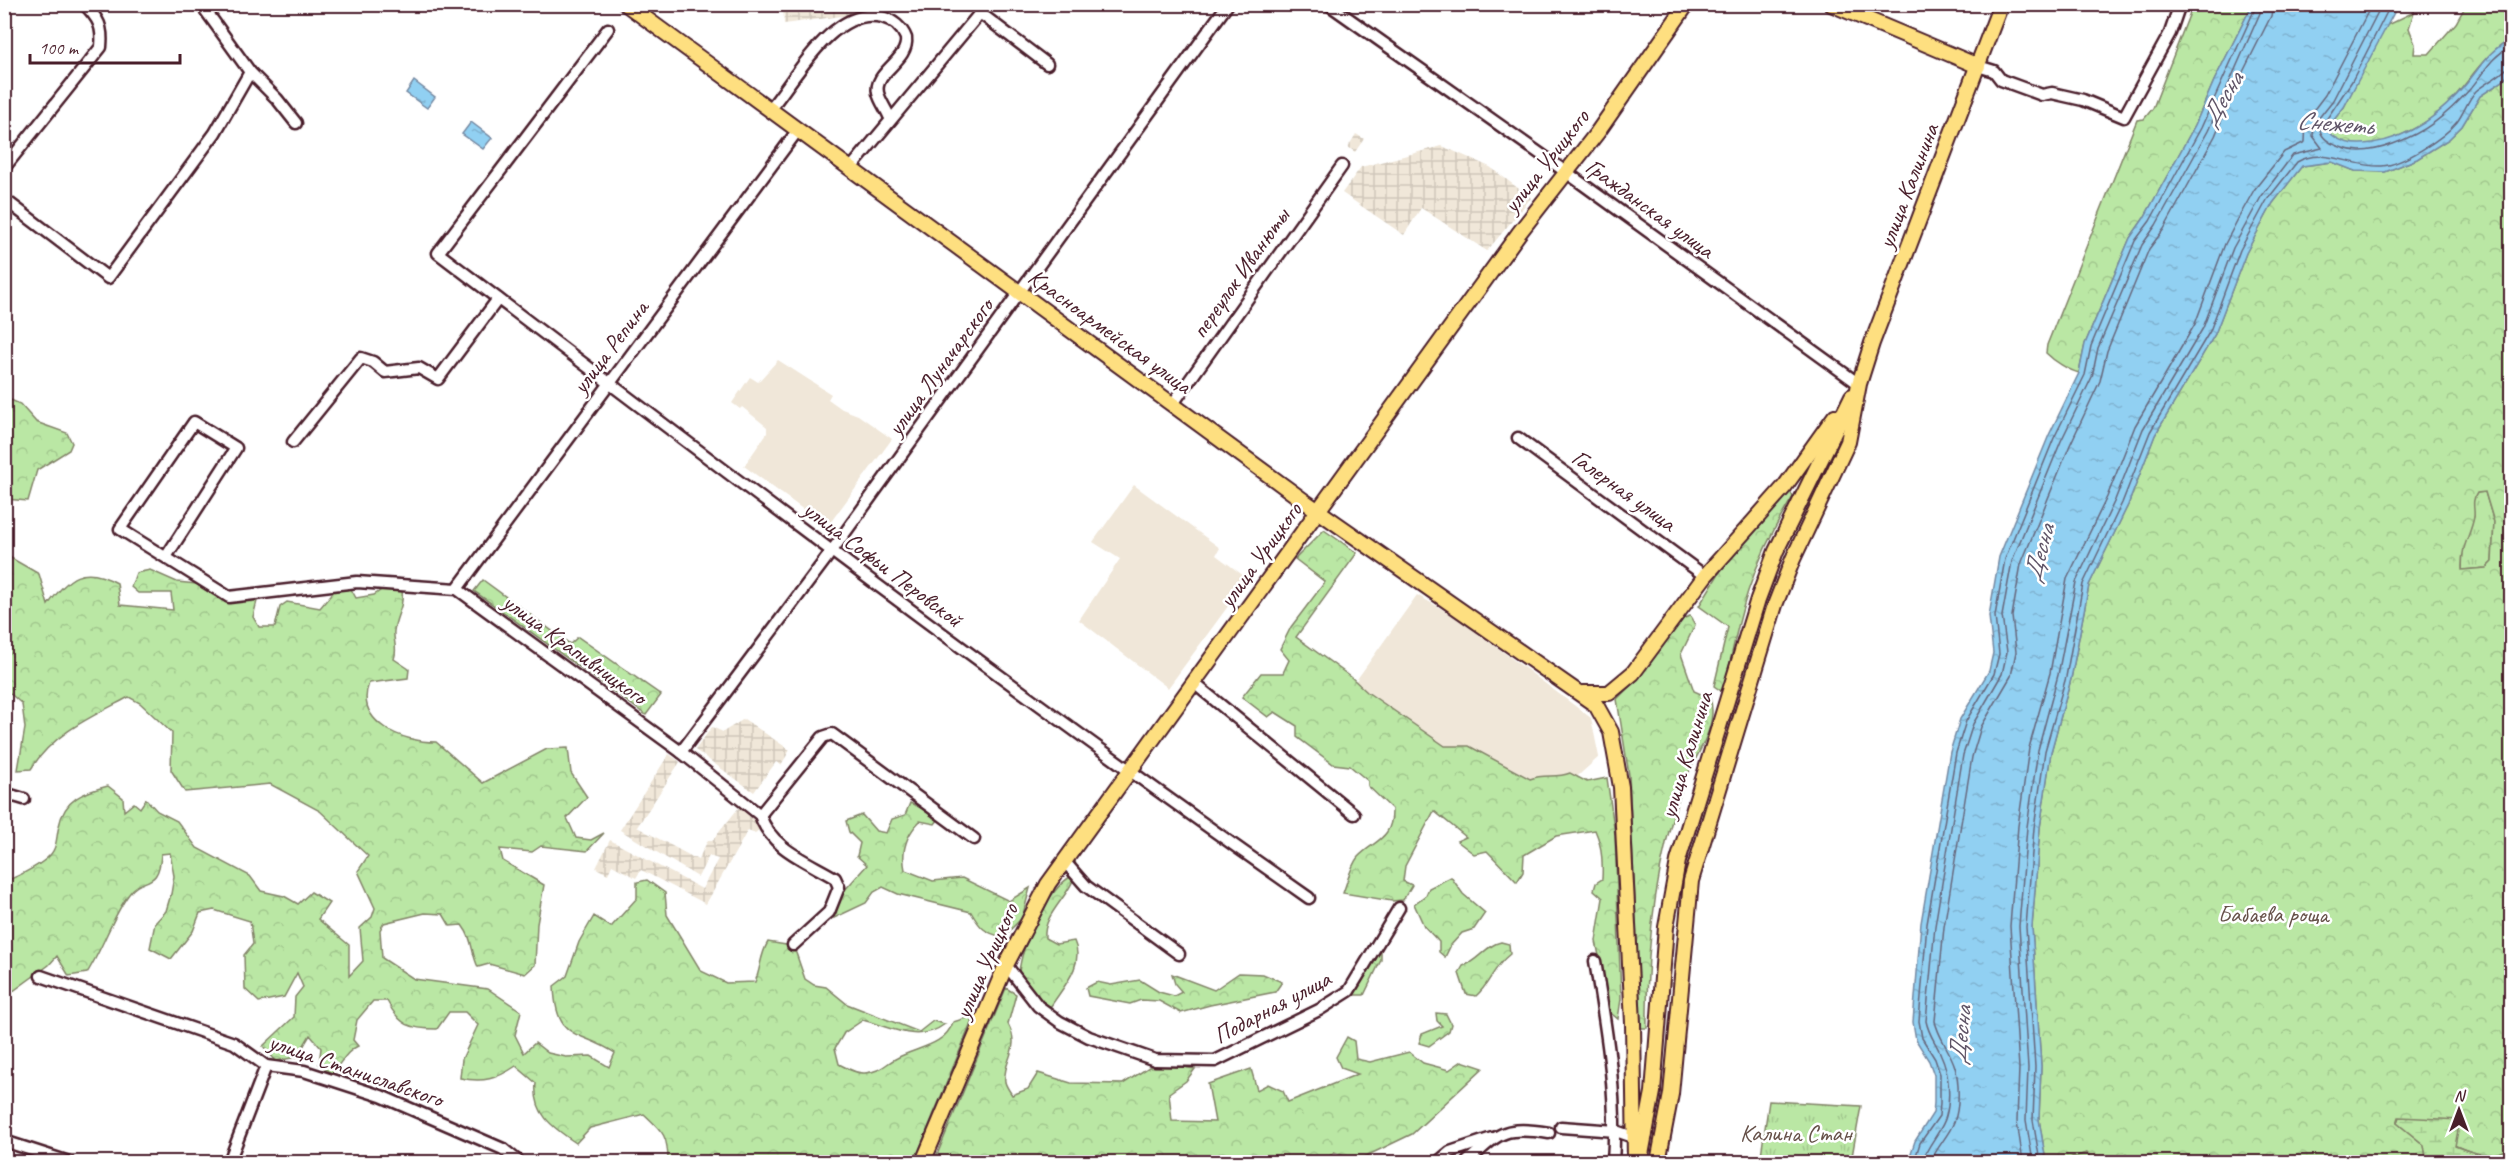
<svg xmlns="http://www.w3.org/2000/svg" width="2516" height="1167" viewBox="0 0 2516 1167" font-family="Caveat,sans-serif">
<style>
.built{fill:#f0e7d9}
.industrial{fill:url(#industrial-grid)}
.grass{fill:url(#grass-tufts);stroke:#828368;stroke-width:1.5}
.forest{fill:url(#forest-crowns);stroke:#828368;stroke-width:1.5;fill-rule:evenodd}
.wetland{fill:url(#wetland-marsh);stroke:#828368;stroke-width:1.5}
.water{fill:url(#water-ripples);stroke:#7589a2;stroke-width:1.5}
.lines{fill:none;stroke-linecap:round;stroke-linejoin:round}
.shore{stroke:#66667b;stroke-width:1.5}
.minor-casing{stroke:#4a1f2b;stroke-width:15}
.major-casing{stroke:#4a1f2b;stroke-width:18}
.minor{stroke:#fff;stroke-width:10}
.major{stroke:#fedf80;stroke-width:14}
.labels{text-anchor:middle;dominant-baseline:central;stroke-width:5;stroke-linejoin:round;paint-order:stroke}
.street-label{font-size:24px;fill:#4a1f2b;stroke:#fff}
.park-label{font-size:24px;fill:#665149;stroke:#fff}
.water-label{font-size:26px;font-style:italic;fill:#5f5467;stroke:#fff}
</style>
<defs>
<pattern id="industrial-grid" width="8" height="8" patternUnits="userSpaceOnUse" patternTransform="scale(1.5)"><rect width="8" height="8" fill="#f0e7d9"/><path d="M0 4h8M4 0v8" fill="none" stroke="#cfc6ba"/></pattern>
<pattern id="grass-tufts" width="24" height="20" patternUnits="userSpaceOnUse" patternTransform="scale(1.5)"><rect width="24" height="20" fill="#bae7a4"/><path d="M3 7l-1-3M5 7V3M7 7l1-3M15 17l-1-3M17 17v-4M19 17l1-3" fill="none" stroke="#a1c68d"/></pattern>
<pattern id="forest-crowns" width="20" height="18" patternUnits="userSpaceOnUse" patternTransform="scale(1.5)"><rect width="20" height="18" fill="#bae7a4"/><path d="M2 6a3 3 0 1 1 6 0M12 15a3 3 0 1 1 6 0" fill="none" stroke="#a1c68d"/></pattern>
<pattern id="wetland-marsh" width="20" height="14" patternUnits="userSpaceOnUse" patternTransform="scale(1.5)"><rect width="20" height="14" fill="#bae7a4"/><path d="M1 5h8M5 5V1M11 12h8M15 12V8" fill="none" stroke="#a1c68d"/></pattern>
<pattern id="water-ripples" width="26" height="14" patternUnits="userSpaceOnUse" patternTransform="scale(1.5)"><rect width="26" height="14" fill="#91d0f2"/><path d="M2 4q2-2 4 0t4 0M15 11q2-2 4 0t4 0" fill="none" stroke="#7fb2d0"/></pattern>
</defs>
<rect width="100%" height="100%" fill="#fff"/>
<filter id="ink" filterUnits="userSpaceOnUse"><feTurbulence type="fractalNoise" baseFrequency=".0167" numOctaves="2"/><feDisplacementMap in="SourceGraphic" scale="12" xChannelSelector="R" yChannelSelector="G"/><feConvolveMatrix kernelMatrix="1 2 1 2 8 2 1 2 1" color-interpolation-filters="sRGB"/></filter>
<g filter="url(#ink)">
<g class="built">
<polygon points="778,360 831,394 828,399 842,409 858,415 892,439 827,527 744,466 767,433 767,427 742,407 740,409 732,403 750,377 758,382"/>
<polygon points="1134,485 1220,548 1216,555 1248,579 1168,688 1079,620 1120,559 1093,542"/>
<polygon points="1417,595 1458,618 1591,718 1599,757 1552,799 1446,748 1371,697 1355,682"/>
</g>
<g class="industrial">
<polygon points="783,4 921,5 784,24"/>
<polygon points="1356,134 1364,139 1355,152 1348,147"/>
<polygon points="1442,146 1490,167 1531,198 1487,251 1421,208 1404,235 1342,193 1361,167"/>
<polygon points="744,719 790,750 781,765 776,762 754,792 695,750 712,727 723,732"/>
<polygon points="669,754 680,762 637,827 698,860 708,840 712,841 740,806 762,828 755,833 748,830 706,904 641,870 636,878 612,865 608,874 596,868 610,840 702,889 718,859 709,856 698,877 620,830"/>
</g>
<g class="grass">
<polygon points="2485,492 2494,522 2492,562 2486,568 2462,570 2463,547 2474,516 2472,500 2477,493"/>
<polygon points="1769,1101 1861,1106 1851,1162 1760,1162"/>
</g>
<g class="forest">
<path d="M 2193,5 L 2252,5 L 2214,81 L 2195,125 L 2144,218 L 2130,238 L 2085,344 L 2079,373 C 2068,370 2054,361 2046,353 L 2047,345 L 2137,120 L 2144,119 L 2153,108 Z"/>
<path d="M 2466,5 L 2508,5 L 2511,38 C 2482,56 2471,80 2448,104 C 2428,124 2384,149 2353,145 C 2343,144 2333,137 2325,131 L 2344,107 L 2385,26 L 2414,12 L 2409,28 L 2415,44 L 2414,54 L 2429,54 L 2456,23 Z"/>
<path d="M 2511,71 L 2511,1145 C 2494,1161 2474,1154 2454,1145 L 2460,1120 L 2397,1123 L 2424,1145 L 2427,1162 L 2093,1162 L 2086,1153 L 2065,1162 L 2046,1162 L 2039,1119 L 2041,1066 L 2032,927 L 2040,828 L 2051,752 L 2071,679 L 2089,585 L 2128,505 L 2155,435 L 2215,334 L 2246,253 L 2273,203 L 2302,166 L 2332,162 L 2355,171 L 2385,172 L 2417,159 L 2449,139 L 2462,126 L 2480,96 L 2503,81 ZM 2485,492 L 2494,522 L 2492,562 L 2486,568 L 2462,570 C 2461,544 2470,538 2474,517 C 2475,507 2471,502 2477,493 Z"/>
<polygon points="4,397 20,404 36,422 67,433 72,443 69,450 37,470 28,501 5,499"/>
<path d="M 1790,491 L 1793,497 C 1751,563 1738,617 1724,693 L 1714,686 L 1728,627 L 1699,606 L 1724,565 Z"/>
<path d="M 1324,530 L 1357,553 L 1296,637 L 1351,677 L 1367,692 L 1445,746 L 1469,746 L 1530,779 C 1544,773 1556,779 1570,773 L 1587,782 L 1607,778 L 1615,835 L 1621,999 L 1618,1019 L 1607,1010 L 1607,996 L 1596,941 L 1603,898 L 1594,890 L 1596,883 L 1602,879 C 1603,862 1602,845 1595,830 L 1556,836 L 1524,855 L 1523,872 L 1517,882 L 1487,851 L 1474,854 L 1457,841 L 1466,837 L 1434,811 L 1405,866 L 1403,881 L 1412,885 L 1403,900 L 1392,901 L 1343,893 C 1347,883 1351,865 1358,857 C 1374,840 1393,840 1392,809 L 1368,786 L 1368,781 L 1350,766 L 1333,764 L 1297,737 L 1297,726 L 1275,712 L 1268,717 L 1242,697 L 1261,673 L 1283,673 L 1289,660 L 1280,649 L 1291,627 L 1325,582 L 1295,559 Z"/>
<path d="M 4,554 L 39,574 L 48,605 C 68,577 83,564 117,583 L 120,605 L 173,610 L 171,593 L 138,593 L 131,587 L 136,573 L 150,570 L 177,582 L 197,584 L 220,597 L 257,601 L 253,617 L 259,627 L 275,627 L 280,607 L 287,602 L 320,608 L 345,578 L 356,598 L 374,595 L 390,584 L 402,589 C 404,609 396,614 394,631 C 393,641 398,649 394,659 L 409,669 L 408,678 L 369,683 C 354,723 403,742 436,742 L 483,783 L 547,749 L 568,748 L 571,773 L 587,797 L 567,818 L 576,838 L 591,840 L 604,833 L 587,851 L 541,846 L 532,852 L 500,849 L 503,861 L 544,885 L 537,924 L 535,965 L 525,974 L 489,964 L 478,967 C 470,950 474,941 462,925 L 450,926 L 443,914 L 425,913 L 384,923 L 380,930 L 382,958 L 414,979 L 488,989 L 521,1011 L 515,1035 L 524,1053 L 535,1043 L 548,1053 L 566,1057 L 591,1056 L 609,1067 L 615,1053 C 579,1029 556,1043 554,986 L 567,976 L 579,942 L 594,916 L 611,927 L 637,898 L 637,882 L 647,880 L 665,893 L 667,915 L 701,971 L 726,983 L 755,982 C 761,968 760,955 768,942 L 786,945 L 796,953 L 805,979 L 814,985 L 826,987 L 847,1004 L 919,1032 L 933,1021 L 945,1024 C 919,1044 892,1028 863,1020 L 844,1033 L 835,1048 L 839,1064 C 847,1068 856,1074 865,1073 C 880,1072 885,1064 897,1058 C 917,1047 945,1046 953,1022 L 969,1017 L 972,1021 L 914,1162 L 668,1162 C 668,1135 663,1132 644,1114 L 590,1128 L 576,1143 C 552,1127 533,1114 536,1083 L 516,1066 C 497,1079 483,1083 460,1078 L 462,1059 L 478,1025 L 465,1012 L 449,1012 L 437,1029 C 410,1029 400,1026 387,1001 L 373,1001 L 357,1020 L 353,1040 L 358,1046 C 346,1051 341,1064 331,1074 L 319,1064 L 321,1048 L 310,1035 L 297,1057 L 276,1061 L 263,1046 L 294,1017 L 295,997 L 303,987 L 297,973 L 284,997 L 259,1002 L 245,989 L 244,955 L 253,944 L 250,921 L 214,910 L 200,913 L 193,931 L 171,959 L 150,948 L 155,923 L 166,911 L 171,894 L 174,876 L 170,853 L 161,854 C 159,891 142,875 129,894 C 112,917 103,948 87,973 L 69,976 L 57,956 L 49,965 L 5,997 L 5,881 C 17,877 49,862 54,849 C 57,843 57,833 59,826 C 64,799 84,792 108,786 L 123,798 L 124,811 L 134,803 L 140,808 L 146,799 L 157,811 L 177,821 L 197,848 L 250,876 L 261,891 L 284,896 L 298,904 L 311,892 L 329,903 L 318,919 L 349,945 L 349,976 L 363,961 L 360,928 L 372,917 L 375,908 L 358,871 L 368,856 L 320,811 L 270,784 L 185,792 L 171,770 L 172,733 L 140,703 L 129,697 C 93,716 53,733 31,769 L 18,770 L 25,728 L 22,704 L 5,689 Z"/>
<polygon points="483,580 570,644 578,637 661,695 646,715 474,591"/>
<path d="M 1690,616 L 1695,625 L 1681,654 L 1694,691 L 1710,698 C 1720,728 1691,761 1682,788 C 1655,866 1646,946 1647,1028 L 1641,1028 L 1629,775 L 1617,699 L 1633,683 L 1682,619 Z"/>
<path d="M 910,803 L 926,810 L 938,820 L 935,824 L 920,821 C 906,835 901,851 905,870 L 933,881 L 962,878 L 1009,901 L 1030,888 L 1022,918 L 1003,937 C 985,933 980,928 971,912 L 898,894 L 883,887 L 874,892 L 866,903 L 834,918 L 835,901 L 867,865 L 857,856 L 860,843 L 849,832 L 846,821 L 862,815 L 876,831 L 886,833 L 892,819 L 905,815 Z"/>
<path d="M 1075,860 C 1082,890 1042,909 1045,938 L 1056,944 L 1074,941 C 1085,964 1064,986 1051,1006 L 1044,1005 L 1019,973 C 1021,946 1047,891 1070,877 L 1071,863 Z"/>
<polygon points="1451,877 1463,894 1485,913 1474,929 1462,933 1451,945 1445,957 1439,952 1439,942 1424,926 1414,904 1426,895 1429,888"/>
<path d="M 1501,942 L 1509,944 L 1510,954 C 1492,968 1491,983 1476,996 L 1466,994 L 1459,973 L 1463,966 C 1478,961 1486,945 1501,942 Z"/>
<polygon points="1376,952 1381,952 1381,960 1364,995 1351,995"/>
<polygon points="1239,973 1263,974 1282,982 1275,992 1210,1005 1181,1013 1159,1001 1141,1000 1130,1004 1088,996 1086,988 1097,982 1111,985 1140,980 1159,992 1174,996 1182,992 1175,984 1172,974 1214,990"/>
<path d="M 1006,988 L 1016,994 L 1008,1024 C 1022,1049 1002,1061 1005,1082 C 1006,1086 1010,1092 1012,1095 L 1028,1089 L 1038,1073 L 1071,1083 L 1123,1084 L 1149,1067 L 1169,1065 L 1195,1069 L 1186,1081 L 1169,1093 L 1172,1121 L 1215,1122 L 1208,1084 L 1251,1069 L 1257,1090 L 1268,1084 L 1283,1091 L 1288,1102 L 1358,1074 L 1341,1068 L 1336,1057 L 1347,1037 L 1354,1041 L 1356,1059 L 1370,1062 L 1409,1052 L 1423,1063 L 1449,1070 L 1462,1061 L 1483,1068 L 1412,1134 L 1356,1161 L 1334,1152 L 1324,1162 L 934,1162 Z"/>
<polygon points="1436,1013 1446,1014 1451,1024 1449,1031 1429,1046 1419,1043 1422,1034 1442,1026 1437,1021"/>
</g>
<g class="wetland">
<path d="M 2399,1117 L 2460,1120 L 2455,1146 C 2475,1154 2494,1161 2511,1145 L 2511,1162 L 2465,1162 L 2444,1156 L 2440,1162 L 2427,1162 L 2424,1145 L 2397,1123 Z"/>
<polygon points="2087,1153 2093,1162 2065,1162 2072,1157"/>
</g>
<g class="water">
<path d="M 2252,5 L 2398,5 L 2344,107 L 2326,130 C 2340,143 2353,146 2372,143 C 2410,138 2443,113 2467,83 C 2484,62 2486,54 2511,38 L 2511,71 L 2503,81 L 2480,96 L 2462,126 L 2449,139 L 2417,159 L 2385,172 L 2355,171 L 2332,162 L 2302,166 L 2273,203 L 2246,253 L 2215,334 L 2155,435 L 2128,505 L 2089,585 L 2071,679 L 2051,752 L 2040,828 L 2032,927 L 2041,1066 L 2039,1119 L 2046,1162 L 1908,1162 L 1915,1141 L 1933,1113 L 1934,1103 L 1934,1075 L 1929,1061 L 1916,1040 L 1913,1022 L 1921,923 L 1950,752 L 1960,719 L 1989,671 L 1993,653 L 1989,616 L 1999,557 L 2049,435 L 2079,373 L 2085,344 L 2130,238 L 2144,218 L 2195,125 L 2214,81 Z"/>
<polygon points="414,81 435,97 427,108 406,93"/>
<polygon points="471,122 492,138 483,149 462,134"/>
</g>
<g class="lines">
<g class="shore">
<path d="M 2391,4 L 2352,81 L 2320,129 C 2321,140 2334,145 2343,148 C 2359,154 2377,150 2393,144 C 2426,132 2447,115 2471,88 C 2487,69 2488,60 2512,45"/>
<polyline points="1914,1162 1920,1143 1939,1116 1940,1103 1940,1074 1935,1059 1922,1038 1919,1021 1927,924 1956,753 1966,721 1994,674 1999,654 1995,616 2005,559 2054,438 2085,375 2091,346 2135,241 2150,221 2201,128 2257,4"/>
<path d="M 1922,1162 C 1927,1145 1943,1130 1946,1116 C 1951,1098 1949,1072 1941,1055 C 1936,1042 1929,1036 1926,1021 L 1935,926 L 1963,755 L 1973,724 L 2002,674 L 2007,652 L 2002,616 L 2012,561 L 2061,441 L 2092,377 L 2098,348 L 2142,245 L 2156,225 L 2208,131 L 2264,4"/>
<path d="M 1931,1162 C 1936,1147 1948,1137 1954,1122 C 1960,1108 1959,1081 1955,1067 C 1950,1050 1938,1037 1935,1021 L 1944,927 L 1972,757 L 1981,727 L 2011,676 L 2016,652 L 2012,616 L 2021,564 L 2070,445 L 2100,381 L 2107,351 L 2149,249 L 2164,229 L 2215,136 L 2234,90 L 2271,16 L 2273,4"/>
<polyline points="2023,1162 2017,1121 2019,1068 2010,926 2018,826 2029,748 2050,673 2067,579 2107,497 2135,426 2195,324 2225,244 2239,217 2254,190 2284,152 2305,142 2306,120 2325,95 2372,4"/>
<polyline points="2033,1162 2026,1120 2028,1068 2019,926 2027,827 2038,750 2058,675 2076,582 2115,500 2143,429 2203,328 2233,248 2261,197 2293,155 2322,148 2313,136 2314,124 2333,100 2382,4"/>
<path d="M 2040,1162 L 2033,1120 L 2035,1067 L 2026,927 L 2034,828 L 2045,751 L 2066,677 L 2083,584 L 2122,503 L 2150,432 L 2210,331 L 2240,250 L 2267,200 L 2297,162 C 2323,146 2354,168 2382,166 C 2402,165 2444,138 2457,122 C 2464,113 2468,99 2476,91 C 2486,83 2497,78 2506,69 L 2512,68"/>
</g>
<g class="minor-casing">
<g id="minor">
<polyline points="201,4 250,72 277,99 296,123"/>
<polyline points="1328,4 1566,172 1859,384"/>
<path d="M 608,29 L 438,253 C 726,472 1013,691 1309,898"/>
<polyline points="1978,66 1994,71 2001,80 2042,95 2052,93 2083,100 2124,117 2170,33 2180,4"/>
<path d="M 770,109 C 796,78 834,5 882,17 C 893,20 902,28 906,38 C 909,61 873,72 878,93 C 880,101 886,109 889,116"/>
<path d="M 4,168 L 101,47 C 103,27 99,19 84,4"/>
<polyline points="851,168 980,13 1047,64"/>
<polyline points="4,199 108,278 215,133 250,72"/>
<polyline points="1172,405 1342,166"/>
<polyline points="1518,438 1705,576"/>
<polyline points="293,442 361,358 373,362 385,372 419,368 438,379 498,299"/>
<path d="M 166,557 L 236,448 L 194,422 L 120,529 L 229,597 L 357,582 L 457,589 L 681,752 L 760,815 C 771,849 807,861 835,878 L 839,887 L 829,912 L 793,945"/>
<polyline points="457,589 798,130"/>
<polyline points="1195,684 1354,814"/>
<polyline points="681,752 831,552 1228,4"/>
<polyline points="4,793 24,799"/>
<polyline points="760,815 823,737 832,734 974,839"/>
<polyline points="1065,862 1086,886 1179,954"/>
<path d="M 1595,961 C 1606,1028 1618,1095 1613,1162"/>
<polyline points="1006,965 1038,1006 1060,1022 1089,1037 1155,1060 1215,1061 1319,1010 1349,991 1399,908"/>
<polyline points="41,976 234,1043 266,1066 304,1071 381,1096 503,1149 519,1162"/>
<polyline points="1561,1127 1616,1131 1633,1137"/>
<polyline points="4,1141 69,1162"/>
<polyline points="229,1162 266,1066"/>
<polyline points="1438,1162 1450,1152 1492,1138"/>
<path d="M 1467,1162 C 1500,1132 1503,1126 1549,1133"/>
</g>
</g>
<g class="major-casing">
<g id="major">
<polyline points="626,4 1304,501 1596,705 1611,732 1621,787 1633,1023 1635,1162"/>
<polyline points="1831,4 1978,66"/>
<polyline points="1583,693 1609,693 1633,673 1705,576 1785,486 1835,416"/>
<polyline points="1640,1160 1653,1092 1666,927 1678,861 1758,599 1776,551 1852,396"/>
<polyline points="923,1162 1006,965 1048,884 1519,233 1597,133 1687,4"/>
<polyline points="1658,1162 1671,1094 1691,881 1775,605 1793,559 1848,442 1859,384 1872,343 2001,4"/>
</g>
</g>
<use href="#minor" class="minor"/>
<use href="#major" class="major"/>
</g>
</g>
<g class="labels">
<g class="street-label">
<text transform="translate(1546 161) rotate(-52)">улица Урицкого</text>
<text transform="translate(1908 186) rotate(-69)">улица Калинина</text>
<text transform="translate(1650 208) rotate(36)">Гражданская улица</text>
<text transform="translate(1240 273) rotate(-55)">переулок Иванюты</text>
<text transform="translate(1110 331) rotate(36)">Красноармейская улица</text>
<text transform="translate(610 347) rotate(-53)">улица Репина</text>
<text transform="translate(940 367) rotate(-54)">улица Луначарского</text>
<text transform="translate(1624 490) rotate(36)">Галерная улица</text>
<text transform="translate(1260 555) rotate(-54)">улица Урицкого</text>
<text transform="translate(883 564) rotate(37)">улица Софьи Перовской</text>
<text transform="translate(575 649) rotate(36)">улица Крапивницкого</text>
<text transform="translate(1686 755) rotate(-73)">улица Калинина</text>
<text transform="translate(986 961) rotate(-66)">улица Урицкого</text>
<text transform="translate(1272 1007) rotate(-28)">Подарная улица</text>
<text transform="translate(356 1070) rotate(19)">улица Станиславского</text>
</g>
<g class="park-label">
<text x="2273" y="914">Бабаева роща</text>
<text x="1796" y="1133">Калина Стан</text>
</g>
<g class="water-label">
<text transform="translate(2222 99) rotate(-59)">Десна</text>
<text transform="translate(2335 123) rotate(5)">Снежеть</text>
<text transform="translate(2039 553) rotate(-75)">Десна</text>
<text transform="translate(1960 1035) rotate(-84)">Десна</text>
</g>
</g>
<rect width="2516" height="1167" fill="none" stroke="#fff" stroke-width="24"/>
<rect x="12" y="12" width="2492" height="1143" fill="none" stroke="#4a1f2b" stroke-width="2" filter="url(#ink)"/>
<g transform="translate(2459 1110)" stroke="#ffffff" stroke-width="4.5" paint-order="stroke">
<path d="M0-4.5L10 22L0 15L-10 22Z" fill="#4a1f2b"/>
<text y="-9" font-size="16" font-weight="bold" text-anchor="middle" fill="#4a1f2b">N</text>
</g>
<path d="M30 54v9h150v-9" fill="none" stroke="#4a1f2b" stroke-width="3"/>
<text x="39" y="54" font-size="18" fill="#4a1f2b" stroke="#ffffff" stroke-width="4.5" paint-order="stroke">100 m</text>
</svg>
